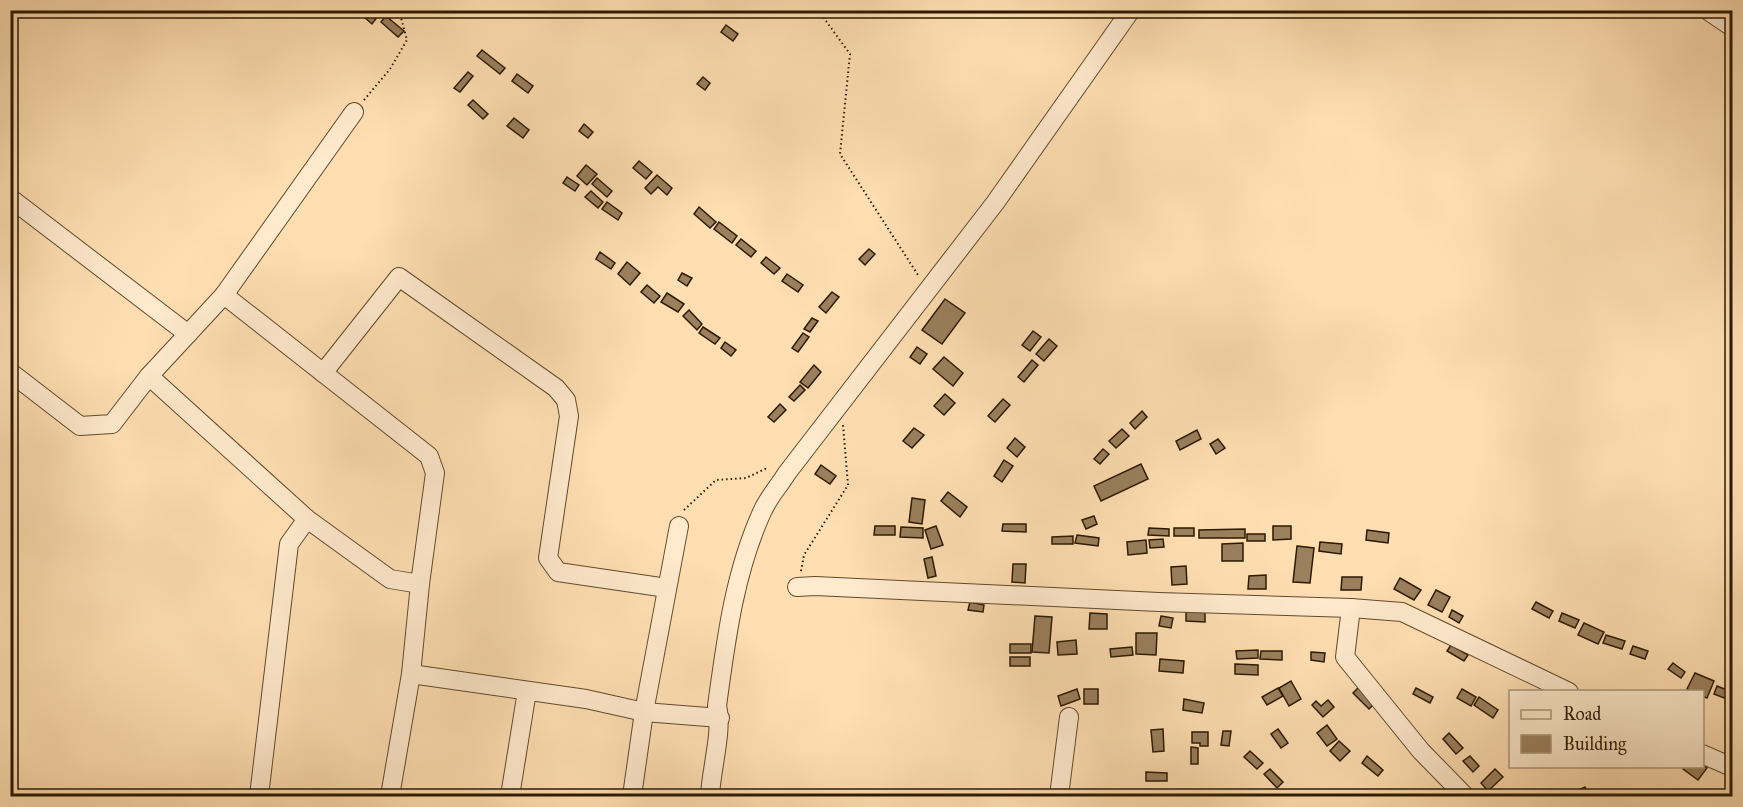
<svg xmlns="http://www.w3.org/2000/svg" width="1743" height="807" viewBox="0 0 1743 807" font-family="'IM FELL Great Primer',serif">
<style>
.building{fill:#9a805d;stroke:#2c1900;stroke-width:1.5}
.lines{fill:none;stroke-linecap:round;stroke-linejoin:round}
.minor-casing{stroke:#614a2c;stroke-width:20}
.path{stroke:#2c1900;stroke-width:2;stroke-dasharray:1.5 3;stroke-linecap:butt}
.minor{stroke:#ffeacd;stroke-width:18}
</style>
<rect width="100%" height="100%" fill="#ffdfb2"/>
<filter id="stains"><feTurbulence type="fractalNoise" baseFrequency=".00333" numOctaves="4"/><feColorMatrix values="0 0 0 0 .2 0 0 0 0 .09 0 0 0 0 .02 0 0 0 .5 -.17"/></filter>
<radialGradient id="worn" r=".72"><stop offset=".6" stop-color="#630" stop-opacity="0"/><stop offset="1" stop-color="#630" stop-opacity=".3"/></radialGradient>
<g class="building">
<polygon points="356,10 379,10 381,12 372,24"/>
<polygon points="386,16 404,31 398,37 381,22"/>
<polygon points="726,25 738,34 733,41 721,32"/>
<polygon points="482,50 505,68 500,74 477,56"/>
<polygon points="468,72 473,76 460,92 454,88"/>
<polygon points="517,74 533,86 528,93 512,81"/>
<polygon points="703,77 710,83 705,90 697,84"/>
<polygon points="473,100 488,114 483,119 468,105"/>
<polygon points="514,118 529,130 523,138 507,126"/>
<polygon points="584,124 593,132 588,138 579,131"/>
<polygon points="639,161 652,172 646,179 633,168"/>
<polygon points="586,165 597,174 587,185 577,176"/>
<polygon points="657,175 672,188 667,195 658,187 651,194 645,188"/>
<polygon points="567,177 579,185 575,191 563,183"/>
<polygon points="597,178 612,191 607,197 592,184"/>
<polygon points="591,191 603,202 598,208 585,197"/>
<polygon points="607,202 622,213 618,220 602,209"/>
<polygon points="699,207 716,222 710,228 694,214"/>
<polygon points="719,222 737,236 732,243 714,229"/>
<polygon points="741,239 756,251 751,257 736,245"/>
<polygon points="869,249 875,254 865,265 859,259"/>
<polygon points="600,252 615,263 611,269 596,259"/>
<polygon points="766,257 780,268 774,274 761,263"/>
<polygon points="627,262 640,273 630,285 618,274"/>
<polygon points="682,273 692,278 687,286 678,280"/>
<polygon points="787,274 803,285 798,292 782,281"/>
<polygon points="647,285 660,296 654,303 641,292"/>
<polygon points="832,292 839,297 826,313 819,307"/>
<polygon points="667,293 684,304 678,312 661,302"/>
<polygon points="945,299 965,313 942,344 922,330"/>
<polygon points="689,310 702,324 697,330 683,316"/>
<polygon points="812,318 818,321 810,332 804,329"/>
<polygon points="703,327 720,338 715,344 699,333"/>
<polygon points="1033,331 1041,337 1030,351 1022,345"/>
<polygon points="803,333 809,337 798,352 792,348"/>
<polygon points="1049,339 1057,346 1044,361 1036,354"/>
<polygon points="725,342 736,350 731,356 721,348"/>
<polygon points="917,347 927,354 920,364 910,357"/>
<polygon points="944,357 963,373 953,386 933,369"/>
<polygon points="1032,360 1038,365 1024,382 1018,377"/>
<polygon points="814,365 821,372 808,388 800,382"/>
<polygon points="800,385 805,390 794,401 789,397"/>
<polygon points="945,394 955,403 944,415 934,406"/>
<polygon points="1003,399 1010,405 995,422 988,416"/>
<polygon points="780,404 786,410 774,422 768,417"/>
<polygon points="1142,411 1147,417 1135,429 1130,423"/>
<polygon points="914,428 924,435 912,448 903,441"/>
<polygon points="1122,429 1129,436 1116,448 1109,441"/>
<polygon points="1197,430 1201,439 1180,450 1176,441"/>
<polygon points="1015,438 1025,447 1017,457 1007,448"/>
<polygon points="1218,439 1225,448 1216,454 1210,444"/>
<polygon points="1103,449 1109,454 1100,464 1094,459"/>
<polygon points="1004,460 1013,466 1002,482 994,476"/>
<polygon points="1141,464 1148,479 1101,501 1094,486"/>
<polygon points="821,465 836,476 830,484 815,474"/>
<polygon points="948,492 967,507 960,517 941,501"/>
<polygon points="912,498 925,500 922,524 909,522"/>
<polygon points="1094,516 1097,524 1086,529 1082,520"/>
<polygon points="1003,524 1026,524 1026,532 1002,531"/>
<polygon points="875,526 895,526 895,535 874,535"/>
<polygon points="936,526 943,545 931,549 925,530"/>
<polygon points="1273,526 1291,526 1291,539 1273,540"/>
<polygon points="901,527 923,528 923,538 900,537"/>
<polygon points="1149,528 1169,529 1169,536 1148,535"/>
<rect x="1174" y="528" width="20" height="8"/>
<polygon points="1245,529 1245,538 1199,538 1199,530"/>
<polygon points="1367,530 1389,533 1388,543 1366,540"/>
<rect x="1247" y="534" width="18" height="7"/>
<polygon points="1077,535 1099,538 1098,546 1075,543"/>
<polygon points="1073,536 1073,544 1052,544 1052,537"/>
<polygon points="1163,539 1164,547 1150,548 1149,540"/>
<polygon points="1146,540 1147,553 1128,555 1127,542"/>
<polygon points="1320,542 1342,544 1341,554 1319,551"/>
<polygon points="1243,543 1243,561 1222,561 1222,544"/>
<polygon points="1297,546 1314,548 1310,583 1293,582"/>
<polygon points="932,557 936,576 928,578 924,559"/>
<polygon points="1013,564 1026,564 1025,583 1012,582"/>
<polygon points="1186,566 1187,584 1172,585 1171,567"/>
<polygon points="1266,575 1266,589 1248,589 1249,576"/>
<polygon points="1342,577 1362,577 1361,590 1341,590"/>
<polygon points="1400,578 1421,590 1414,600 1394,589"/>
<polygon points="1436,590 1450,597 1442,612 1428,605"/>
<polygon points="970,602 984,605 983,612 968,610"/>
<polygon points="1536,602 1553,611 1549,618 1532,609"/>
<polygon points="1452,610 1463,616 1459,623 1449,617"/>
<polygon points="1186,611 1205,612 1205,622 1186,621"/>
<polygon points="1090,613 1107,614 1107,629 1089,629"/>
<polygon points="1562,613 1579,620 1575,628 1559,621"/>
<polygon points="1035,616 1052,617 1049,653 1032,652"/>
<polygon points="1161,616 1173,618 1171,628 1159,626"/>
<polygon points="1584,623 1604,632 1598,644 1578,635"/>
<polygon points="1136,633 1157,633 1156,655 1136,654"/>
<polygon points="1606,635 1625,641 1622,649 1603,643"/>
<polygon points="1076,640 1077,654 1058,655 1057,642"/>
<rect x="1010" y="644" width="21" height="9"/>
<polygon points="1451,645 1468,655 1464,661 1447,651"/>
<polygon points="1633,646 1648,651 1645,659 1630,654"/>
<polygon points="1132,647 1133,655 1111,657 1110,649"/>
<polygon points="1258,650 1258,658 1237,659 1236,651"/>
<polygon points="1261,651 1282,651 1282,660 1260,659"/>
<polygon points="1311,652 1325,653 1324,662 1311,660"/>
<rect x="1010" y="657" width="20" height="9"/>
<polygon points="1160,659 1184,661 1183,673 1159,671"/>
<polygon points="1673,663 1685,672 1681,678 1668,669"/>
<polygon points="1235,664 1258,665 1258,675 1235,674"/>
<polygon points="1695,673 1714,681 1707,698 1702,696 1702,692 1692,692 1687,689"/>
<polygon points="1291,681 1301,699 1289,706 1279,688"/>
<polygon points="1717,686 1732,692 1732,701 1714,694"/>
<polygon points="1359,687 1375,703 1369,709 1353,693"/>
<polygon points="1278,688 1283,696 1267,705 1262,697"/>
<polygon points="1416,688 1433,697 1430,703 1413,694"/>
<polygon points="1077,689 1080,699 1061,706 1058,696"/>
<rect x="1084" y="689" width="14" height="15"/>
<polygon points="1462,689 1476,697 1471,706 1457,698"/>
<polygon points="1479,697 1498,710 1493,718 1474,705"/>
<polygon points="1184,699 1204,703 1202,713 1183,710"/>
<polygon points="1328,700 1334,707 1323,717 1312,705 1316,701 1321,706"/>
<polygon points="1327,725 1337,739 1327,746 1317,733"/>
<polygon points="1163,729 1164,751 1153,752 1151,730"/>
<polygon points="1278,729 1288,743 1281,748 1271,734"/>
<polygon points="1223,731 1231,731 1229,746 1221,745"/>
<polygon points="1192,732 1208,732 1208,746 1200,746 1200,743 1192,743"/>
<polygon points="1449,733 1463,748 1456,754 1443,739"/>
<polygon points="1339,741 1350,751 1340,761 1330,751"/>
<polygon points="1191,747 1198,748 1198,764 1191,764"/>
<polygon points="1250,751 1263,763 1257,769 1244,757"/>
<polygon points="1367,756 1383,770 1378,776 1362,763"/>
<polygon points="1470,756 1479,766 1473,772 1463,761"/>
<polygon points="1702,764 1707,768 1698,780 1683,769 1685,766 1702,766"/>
<polygon points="1270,769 1283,782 1277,788 1264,774"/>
<polygon points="1495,769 1503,777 1488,791 1481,783"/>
<polygon points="1146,772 1167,773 1167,781 1146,781"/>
<polygon points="1585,787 1590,796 1573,796 1572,793"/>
</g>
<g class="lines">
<g class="minor-casing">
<g id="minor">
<polyline points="1707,10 1732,27"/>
<polyline points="10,198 188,334"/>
<polyline points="224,295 429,456 435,473 420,584 411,674 390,796"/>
<polyline points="10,372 80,426 112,424 149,376 224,295 354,112"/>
<polyline points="323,373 399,277 556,388 566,400 569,416 548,558 558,572 667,588"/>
<polyline points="149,376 307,519 390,579 420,584"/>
<polyline points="797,587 815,586 1159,602 1351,608 1402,612 1569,692"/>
<polyline points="1351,608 1345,657 1421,751 1465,796"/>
<polyline points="411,674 586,699 644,712 720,718"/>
<polyline points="1702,754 1732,767"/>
<polyline points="259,796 289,544 307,519"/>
<polyline points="510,796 527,691"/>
<polyline points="632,796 644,712 679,526"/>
<path d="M 710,796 C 711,770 723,730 717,706 C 726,640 734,574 762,512 C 768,498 779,486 787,473 L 995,203 L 1131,10"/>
<polyline points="1059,796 1069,717"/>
</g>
</g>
<g class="path">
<polyline points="818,10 850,54 840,154 918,275"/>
<polyline points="364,100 390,69 407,40 399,10"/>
<polyline points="684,510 716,480 746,478 765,469 769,470"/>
<polyline points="801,571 804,555 848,485 843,425"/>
</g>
<use href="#minor" class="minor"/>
</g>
<rect width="1743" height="807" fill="none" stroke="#ffdfb2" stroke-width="36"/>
<rect x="12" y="12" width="1719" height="783" fill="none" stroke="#2c1900" stroke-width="3"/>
<rect x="18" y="18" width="1707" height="771" fill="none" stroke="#2c1900" stroke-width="1.5"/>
<rect x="1509" y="690" width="195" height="78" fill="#ffeacd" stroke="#ab967b" stroke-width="1.5"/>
<rect x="1521" y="710" width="30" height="9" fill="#ffeacd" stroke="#ab967b" stroke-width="1.5"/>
<text x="1563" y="720" font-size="18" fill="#2c1900">Road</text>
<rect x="1521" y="735" width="30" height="18" fill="#9a805d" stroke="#ab967b" stroke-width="1.5"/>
<text x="1563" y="750" font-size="18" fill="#2c1900">Building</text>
<rect width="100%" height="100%" filter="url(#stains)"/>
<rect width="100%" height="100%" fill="url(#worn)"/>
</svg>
